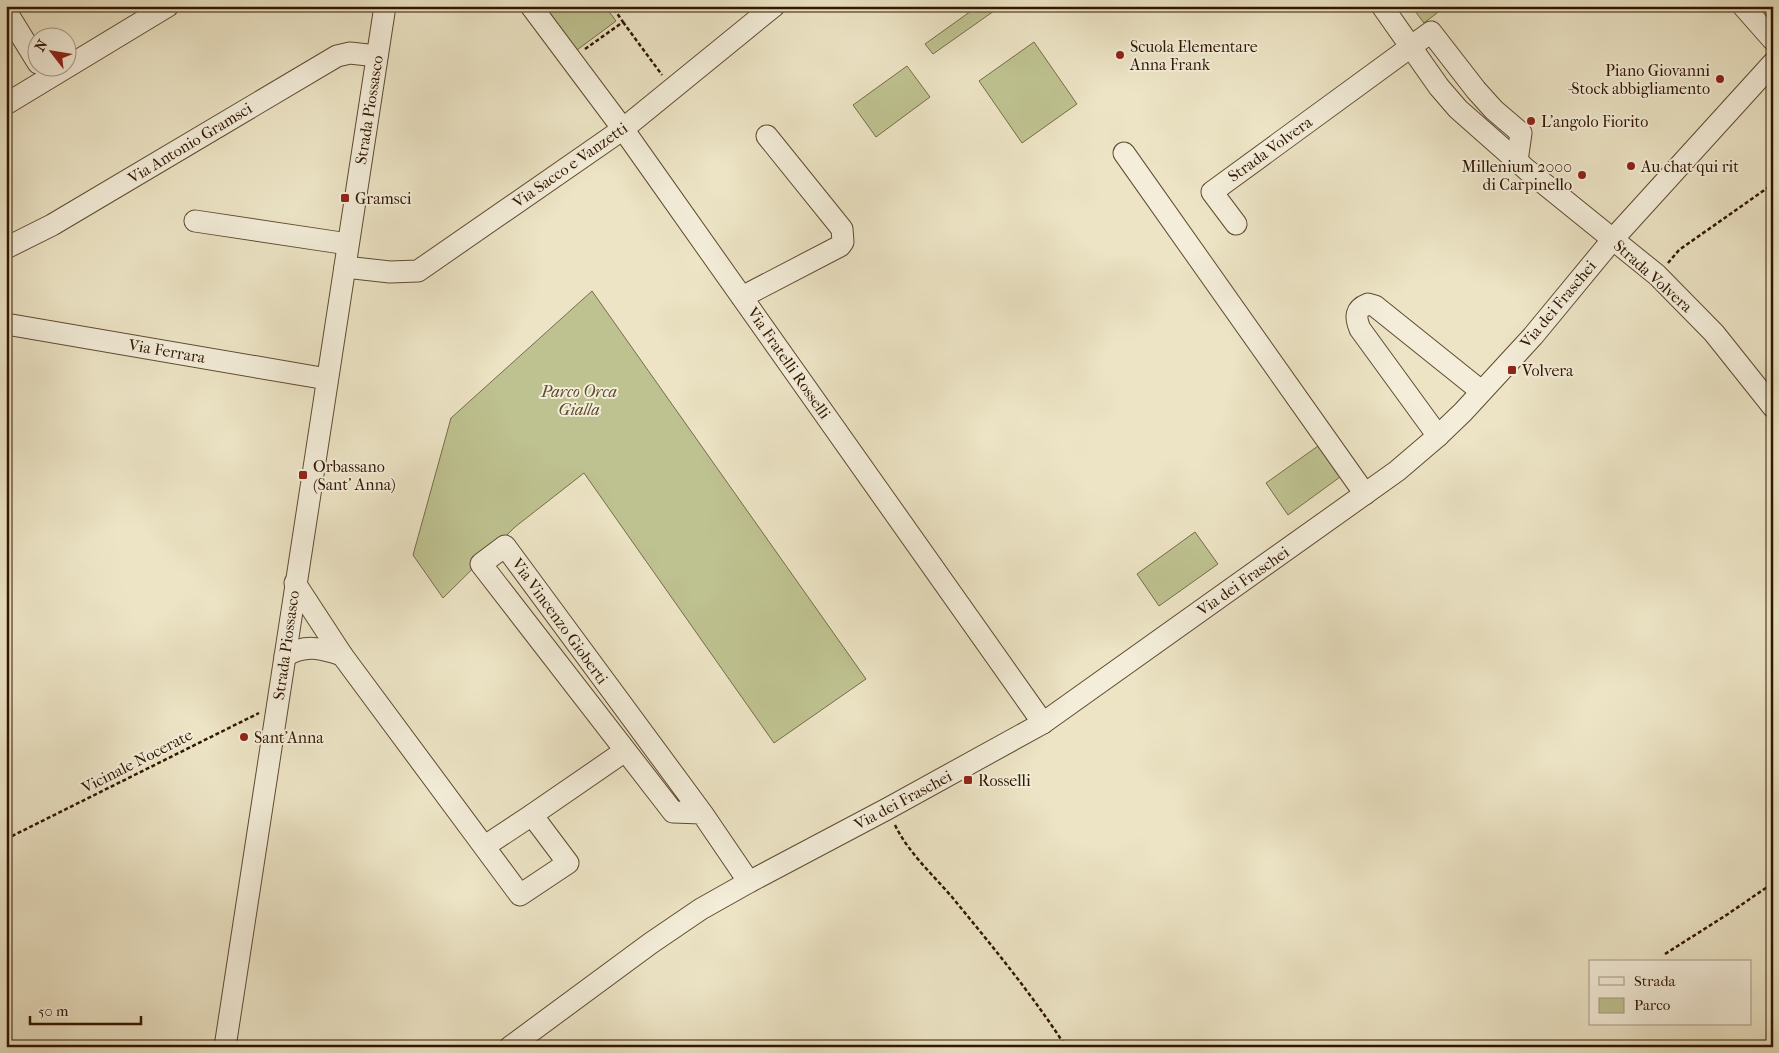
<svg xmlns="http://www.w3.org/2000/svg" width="1779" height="1053" viewBox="0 0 1779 1053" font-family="'IM FELL French Canon',serif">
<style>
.green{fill:#bec290;stroke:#786c48}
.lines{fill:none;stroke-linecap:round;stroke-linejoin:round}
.minor-casing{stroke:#604a31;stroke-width:23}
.path{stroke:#311600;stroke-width:2.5;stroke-dasharray:4 2.5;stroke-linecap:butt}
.minor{stroke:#f3edd9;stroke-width:21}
.poi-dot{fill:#8f2418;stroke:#f3edd9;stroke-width:2}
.labels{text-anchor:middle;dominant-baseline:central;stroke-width:4;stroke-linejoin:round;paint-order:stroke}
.poi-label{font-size:16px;fill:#311600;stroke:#f3edd9;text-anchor:start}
.street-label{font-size:16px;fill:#311600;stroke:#f3edd9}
.park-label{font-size:16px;font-style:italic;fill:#5b4a2b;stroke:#f3edd9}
</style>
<rect width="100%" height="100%" fill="#ece4c5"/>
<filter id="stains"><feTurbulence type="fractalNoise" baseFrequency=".004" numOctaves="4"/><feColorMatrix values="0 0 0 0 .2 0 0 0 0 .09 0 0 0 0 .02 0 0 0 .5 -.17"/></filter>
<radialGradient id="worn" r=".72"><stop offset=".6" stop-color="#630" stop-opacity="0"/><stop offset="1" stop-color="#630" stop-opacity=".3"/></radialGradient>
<g class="green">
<polygon points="545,6 605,6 616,21 577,50"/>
<polygon points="978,6 1001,6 933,54 925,44"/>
<polygon points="1411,6 1446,6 1424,23"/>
<polygon points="1034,42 1077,104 1022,143 979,81"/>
<polygon points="907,66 930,97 876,137 853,105"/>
<polygon points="592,291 866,679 774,743 584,473 515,527 443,598 413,555 451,418"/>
<polygon points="1318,446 1340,477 1288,515 1266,483"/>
<polygon points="1195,532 1218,564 1159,606 1137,574"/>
</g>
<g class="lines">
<g class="minor-casing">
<g id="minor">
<polyline points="531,6 623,129 1043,723"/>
<polyline points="1382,6 1439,87 1458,109 1527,170 1657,275 1714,333 1773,407"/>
<polyline points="1743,6 1773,40"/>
<polyline points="6,11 38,63"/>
<polyline points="6,104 168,6"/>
<polyline points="1124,153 1365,494"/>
<polyline points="195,221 348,244"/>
<polyline points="1236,224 1212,192 1431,32 1476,90 1494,110 1521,133 1517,161"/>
<polyline points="6,248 52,225 337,56 350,53 377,56"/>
<polyline points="345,267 390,272 418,271 623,129 774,6"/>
<polyline points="742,297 840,246 843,242 842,229 767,136"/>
<polyline points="6,324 327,379"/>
<path d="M 1438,436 L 1360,329 C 1355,317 1355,309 1368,304 L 1375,306 L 1481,391"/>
<polyline points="295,583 342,655 520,895 568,863 532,815 485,846"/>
<path d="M 285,656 C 306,644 320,648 342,655"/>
<polyline points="702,813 673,812 481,564 505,546 702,813 749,882"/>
<polyline points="532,815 625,751"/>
<polyline points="225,1047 385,6"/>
<polyline points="510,1047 651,943 701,909 749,882 887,809 1043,723 1397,471 1438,436 1463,412 1533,336 1613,239 1773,63"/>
</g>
</g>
<g class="path">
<polyline points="623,22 662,75"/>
<polyline points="585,49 623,22 612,6"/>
<polyline points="1668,263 1679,250 1773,184"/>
<path d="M 895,825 C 908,852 932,874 952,897 C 992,946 1032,994 1066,1047"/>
<polyline points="6,839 259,713"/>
<polyline points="1665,954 1728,914 1773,883"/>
</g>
<use href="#minor" class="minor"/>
</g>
<g class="poi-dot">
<circle cx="1120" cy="55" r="5"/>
<circle cx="1720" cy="79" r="5"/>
<circle cx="1531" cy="121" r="5"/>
<circle cx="1631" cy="166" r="5"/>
<circle cx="1582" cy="175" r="5"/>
<rect x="340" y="193" width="10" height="10" rx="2.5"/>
<rect x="1507" y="365" width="10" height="10" rx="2.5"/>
<rect x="298" y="470" width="10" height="10" rx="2.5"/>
<circle cx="244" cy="737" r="5"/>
<rect x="963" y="775" width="10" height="10" rx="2.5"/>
</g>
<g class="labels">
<g class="poi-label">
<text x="1130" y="46">Scuola Elementare<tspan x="1130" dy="18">Anna Frank</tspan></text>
<text x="1710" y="70" text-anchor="end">Piano Giovanni<tspan x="1710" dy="18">-Stock abbigliamento</tspan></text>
<text x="1541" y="121">L'angolo Fiorito</text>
<text x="1572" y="166" text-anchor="end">Millenium 2000<tspan x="1572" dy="18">di Carpinello</tspan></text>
<text x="1641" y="166">Au chat qui rit</text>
<text x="355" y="198">Gramsci</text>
<text x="1522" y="370">Volvera</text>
<text x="313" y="466">Orbassano<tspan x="313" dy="18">(Sant' Anna)</tspan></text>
<text x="254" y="737">Sant'Anna</text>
<text x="978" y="780">Rosselli</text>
</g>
<g class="street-label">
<text transform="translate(369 110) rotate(-81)">Strada Piossasco</text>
<text transform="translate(190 143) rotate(-31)">Via Antonio Gramsci</text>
<text transform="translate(1270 149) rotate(-36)">Strada Volvera</text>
<text transform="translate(570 165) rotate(-35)">Via Sacco e Vanzetti</text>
<text transform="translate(1653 276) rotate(42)">Strada Volvera</text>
<text transform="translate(1558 304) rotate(-50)">Via dei Fraschei</text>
<text transform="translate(167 351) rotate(10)">Via Ferrara</text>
<text transform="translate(789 363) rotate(55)">Via Fratelli Rosselli</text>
<text transform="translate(1243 581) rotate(-35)">Via dei Fraschei</text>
<text transform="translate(560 621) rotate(54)">Via Vincenzo Gioberti</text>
<text transform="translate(286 645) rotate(-82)">Strada Piossasco</text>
<text transform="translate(137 761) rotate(-27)">Vicinale Nocerate</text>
<text transform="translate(903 800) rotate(-28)">Via dei Fraschei</text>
</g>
<g class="park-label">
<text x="579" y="391">Parco Orca<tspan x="579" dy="18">Gialla</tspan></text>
</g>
</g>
<rect width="1779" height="1053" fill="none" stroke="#ece4c5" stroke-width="25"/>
<rect x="8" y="8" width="1764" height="1038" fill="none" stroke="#311600" stroke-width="2.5"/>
<rect x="12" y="12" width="1754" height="1028" fill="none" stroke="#311600"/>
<rect x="1589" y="960" width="162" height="65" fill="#f3edd9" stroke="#a59782"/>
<rect x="1599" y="977" width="25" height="8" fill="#f3edd9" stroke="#a59782"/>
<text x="1634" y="986" font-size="15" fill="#311600">Strada</text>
<rect x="1599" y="998" width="25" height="15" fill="#bec290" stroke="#a59782"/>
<text x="1634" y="1010" font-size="15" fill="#311600">Parco</text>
<g transform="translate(52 52) rotate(301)"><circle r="24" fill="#f3edd9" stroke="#a59782"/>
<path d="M0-4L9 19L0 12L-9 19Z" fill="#8f2418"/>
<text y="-8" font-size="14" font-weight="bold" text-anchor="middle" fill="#311600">N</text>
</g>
<path d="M30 1016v8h111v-8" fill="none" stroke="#311600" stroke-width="2.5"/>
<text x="38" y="1016" font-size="15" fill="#311600" stroke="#f3edd9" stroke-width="4" paint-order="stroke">50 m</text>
<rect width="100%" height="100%" filter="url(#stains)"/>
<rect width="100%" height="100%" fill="url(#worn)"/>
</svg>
